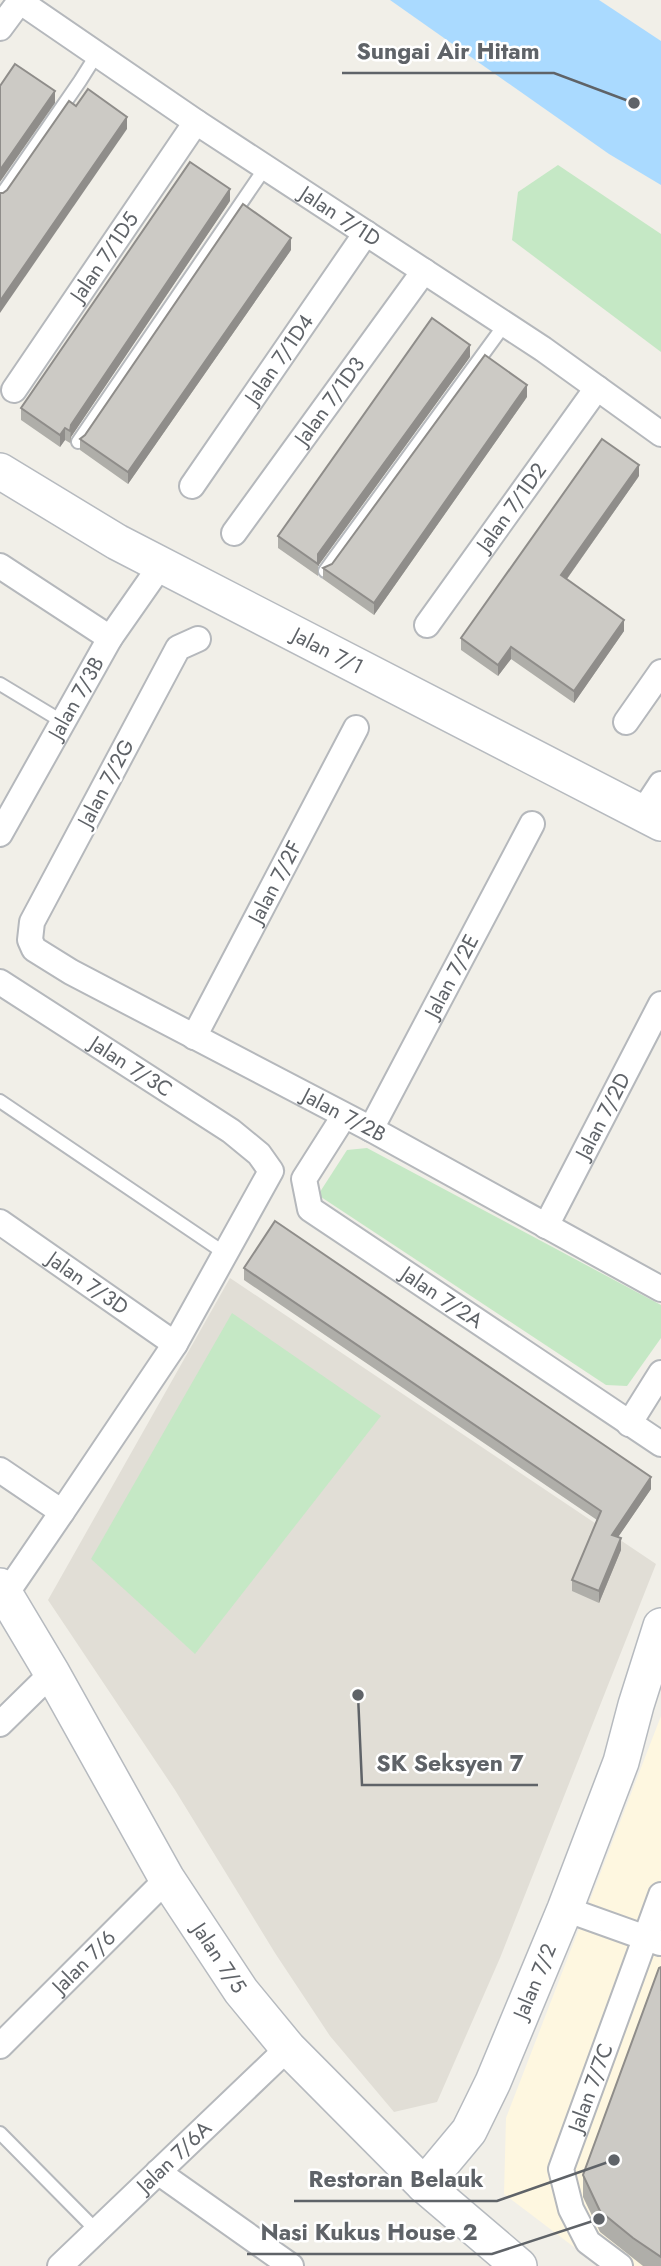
<svg xmlns="http://www.w3.org/2000/svg" width="661" height="2266" viewBox="0 0 661 2266" font-family="Jost,sans-serif">
<style>
.commercial{fill:#fef7e0}
.education{fill:#e1ded6}
.green{fill:#c5e8c5}
.water{fill:#aadaff}
.lines{fill:none;stroke-linecap:round;stroke-linejoin:round}
.lane-casing{stroke:#b5b8bc;stroke-width:16}
.street-casing{stroke:#b5b8bc;stroke-width:28}
.secondary-casing{stroke:#b6babf;stroke-width:38}
.lane{stroke:#fff;stroke-width:12}
.street{stroke:#fff;stroke-width:24}
.secondary{stroke:#fff;stroke-width:35}
.wall{fill:#afaea9}
.shaded-wall{fill:#8f8d8a}
.building{fill:#cccac5;stroke:#8f8d8a;stroke-width:2}
.labels{text-anchor:middle;dominant-baseline:central;stroke-width:5;stroke-linejoin:round;paint-order:stroke}
.street-label{font-size:21px;fill:#5f6368;stroke:#fff}
.leader{fill:none;stroke:#5f6368;stroke-width:2.5}
.callout-dot{fill:#5f6368;stroke:#fff;stroke-width:2.5}
.callout-label{font-size:23px;text-anchor:middle;font-weight:bold;fill:#5f6368;stroke:#fff;stroke-width:5;stroke-linejoin:round;paint-order:stroke}
</style>
<rect width="100%" height="100%" fill="#f1efe8"/>
<polygon class="commercial" points="661,1716 661,2266 599,2266 504,2194 506,2118"/>
<polygon class="education" points="230,1278 656,1564 500,1958 437,2102 394,2112 330,2036 275,1953 175,1790 48,1600"/>
<g class="green">
<polygon points="558,165 661,234 661,352 512,240 518,192"/>
<polygon points="367,1148 661,1305 661,1338 627,1386 606,1385 318,1195 347,1150"/>
<polygon points="232,1313 381,1416 195,1654 91,1559"/>
</g>
<polygon class="water" points="390,0 599,0 661,41 661,185 609,154"/>
<g class="lines">
<g class="lane-casing">
<g id="lane">
<polyline points="0,197 80,81 97,54"/>
<polyline points="78,442 265,168"/>
<polyline points="325,571 505,324"/>
<polyline points="0,684 63,722"/>
<polyline points="0,1101 226,1254"/>
<polyline points="0,2133 97,2231"/>
</g>
</g>
<g class="street-casing">
<g id="street">
<path id="s1" d="M 18,0 L 196,122 L 543,349 L 661,434"/>
<polyline points="0,28 20,1"/>
<path id="s2" d="M 14,390 L 196,122"/>
<path id="s3" d="M 192,486 L 366,233"/>
<path id="s4" d="M 234,533 L 424,271"/>
<polyline points="0,566 110,638"/>
<path id="s5" d="M 427,625 L 597,388"/>
<path id="s6" d="M 198,639 L 178,648 L 32,922 L 30,940 L 34,949 L 71,972 L 371,1129 L 661,1289"/>
<polyline points="626,722 661,672"/>
<polyline points="642,813 661,784"/>
<path id="s7" d="M 0,834 L 110,638 L 161,565"/>
<path id="s8" d="M 0,982 L 231,1131 L 259,1154 L 271,1171 L 175,1344 L 62,1512"/>
<path id="s9" d="M 194,1037 L 356,728"/>
<path id="s10" d="M 344,1116 L 304,1179 L 310,1209 L 661,1444"/>
<path id="s11" d="M 371,1129 L 532,824"/>
<path id="s12" d="M 0,1222 L 175,1344"/>
<path id="s13" d="M 546,1226 L 661,1004"/>
<polyline points="629,1424 661,1373"/>
<polyline points="0,1470 62,1512 6,1594"/>
<polyline points="0,1724 52,1673"/>
<polyline points="565,1909 660,1943"/>
<path id="s14" d="M 0,2046 L 167,1879"/>
<polyline points="158,2172 291,2266"/>
<path id="s15" d="M 60,2266 L 288,2048"/>
<path id="s16" d="M 620,2266 L 588,2242 L 571,2209 L 561,2169 L 661,1895"/>
</g>
</g>
<g class="secondary-casing">
<g id="secondary">
<path id="s17" d="M 0,471 L 117,542 L 661,823"/>
<path id="s18" d="M 0,1586 L 52,1673 L 167,1879 L 241,1991 L 288,2048 L 424,2185 L 519,2266"/>
<path id="s19" d="M 424,2185 L 469,2131 L 493,2082 L 565,1909 L 621,1762 L 636,1705 L 661,1626"/>
</g>
</g>
<use href="#lane" class="lane"/>
<use href="#street" class="street"/>
<use href="#secondary" class="secondary"/>
</g>
<g class="wall">
<polygon points="230,201 71,437 70,443 65,440 60,447 21,420 21,408"/>
<polygon points="291,250 128,484 80,450 80,439 85,435"/>
<polygon points="470,357 318,566 318,576 278,548 278,536"/>
<polygon points="527,397 374,615 323,579 323,568 332,564"/>
<polygon points="639,476 567,579 624,631 574,703 511,659 498,676 461,650 461,638"/>
<polygon points="244,1268 651,1489 618,1537 621,1550 599,1603 572,1591 572,1580 597,1520 244,1280"/>
<polygon points="661,1967 661,2266 643,2266 600,2232 583,2197 583,2175"/>
</g>
<g class="shaded-wall">
<polygon points="55,91 55,103 0,182 0,170"/>
<polygon points="127,117 127,129 0,313 0,301"/>
<polygon points="230,189 230,201 71,437 70,443 71,425"/>
<polygon points="291,238 291,250 128,484 128,472"/>
<polygon points="470,345 470,357 318,566 318,554"/>
<polygon points="527,385 527,397 374,615 374,603"/>
<polygon points="65,428 65,440 60,447 60,435"/>
<polygon points="639,465 639,476 561,587 561,575"/>
<polygon points="624,620 624,631 574,703 574,691"/>
<polygon points="511,647 511,659 498,676 498,665"/>
<polygon points="651,1477 651,1489 612,1546 612,1535"/>
<polygon points="621,1538 621,1550 599,1603 599,1591"/>
</g>
<g class="building">
<polygon points="15,64 55,91 0,170 0,86"/>
<polygon points="88,89 127,117 0,301 0,193 3,193 7,190 69,101 76,106"/>
<polygon points="190,162 230,189 71,425 70,431 65,428 60,435 21,408"/>
<polygon points="243,204 291,238 128,472 80,439 85,435"/>
<polygon points="432,318 470,345 318,554 318,564 278,536"/>
<polygon points="485,355 527,385 374,603 323,568 332,564"/>
<polygon points="602,439 639,465 561,575 624,620 574,691 511,647 498,665 461,638"/>
<polygon points="275,1221 651,1477 612,1535 621,1538 599,1591 572,1580 601,1511 244,1268"/>
<polygon points="661,1967 661,2257 633,2238 600,2211 583,2175 659,1968"/>
</g>
<g class="labels">
<g class="street-label">
<text stroke="none"><textPath href="#s1" startOffset="388">Jalan 7/1D</textPath></text>
<text stroke="none"><textPath href="#s2" startOffset="161">Jalan 7/1D5</textPath></text>
<text stroke="none"><textPath href="#s3" startOffset="154">Jalan 7/1D4</textPath></text>
<text stroke="none"><textPath href="#s4" startOffset="163">Jalan 7/1D3</textPath></text>
<text stroke="none"><textPath href="#s5" startOffset="145">Jalan 7/1D2</textPath></text>
<text stroke="none"><textPath href="#s17" startOffset="374">Jalan 7/1</textPath></text>
<text stroke="none"><textPath href="#s7" startOffset="156">Jalan 7/3B</textPath></text>
<text transform="translate(106 783) rotate(-62)">Jalan 7/2G</text>
<text stroke="none"><textPath href="#s9" startOffset="175">Jalan 7/2F</textPath></text>
<text stroke="none"><textPath href="#s11" startOffset="173">Jalan 7/2E</textPath></text>
<text stroke="none"><textPath href="#s8" startOffset="156">Jalan 7/3C</textPath></text>
<text stroke="none"><textPath href="#s6" startOffset="712">Jalan 7/2B</textPath></text>
<text stroke="none"><textPath href="#s13" startOffset="124">Jalan 7/2D</textPath></text>
<text stroke="none"><textPath href="#s12" startOffset="107">Jalan 7/3D</textPath></text>
<text stroke="none"><textPath href="#s10" startOffset="264">Jalan 7/2A</textPath></text>
<text stroke="none"><textPath href="#s18" startOffset="432">Jalan 7/5</textPath></text>
<text stroke="none"><textPath href="#s14" startOffset="119">Jalan 7/6</textPath></text>
<text stroke="none"><textPath href="#s19" startOffset="234">Jalan 7/2</textPath></text>
<text stroke="none"><textPath href="#s16" startOffset="205">Jalan 7/7C</textPath></text>
<text stroke="none"><textPath href="#s15" startOffset="158">Jalan 7/6A</textPath></text>
</g>
</g>
<path class="leader" d="M634 103L554 73H342M358 1695L362 1785H538M614 2160L497 2201H294M599 2219L492 2254H247"/>
<g class="callout-dot">
<circle cx="634" cy="103" r="7"/>
<circle cx="358" cy="1695" r="7"/>
<circle cx="614" cy="2160" r="7"/>
<circle cx="599" cy="2219" r="7"/>
</g>
<g class="callout-label">
<text x="448" y="59">Sungai Air Hitam</text>
<text x="450" y="1771">SK Seksyen 7</text>
<text x="396" y="2187">Restoran Belauk</text>
<text x="369" y="2240">Nasi Kukus House 2</text>
</g>
</svg>
